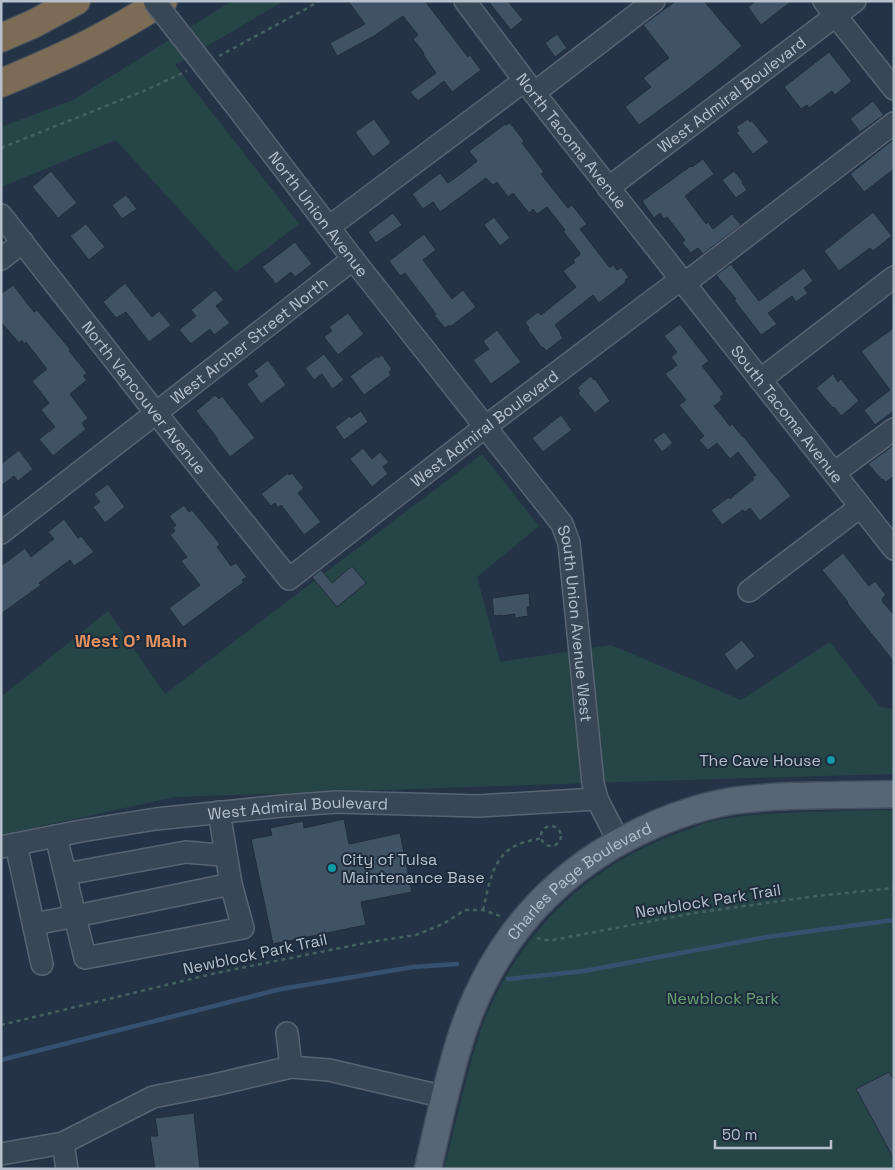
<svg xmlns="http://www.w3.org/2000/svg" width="895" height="1170" viewBox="0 0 895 1170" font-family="'Space Grotesk',sans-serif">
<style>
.green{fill:#264547}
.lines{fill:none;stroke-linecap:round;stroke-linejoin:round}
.stream{stroke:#36516f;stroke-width:4.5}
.building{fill:#405365;stroke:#202d3c}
.minor-casing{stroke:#586472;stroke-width:24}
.major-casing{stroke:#434f5e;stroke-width:29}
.highway-casing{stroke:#44515f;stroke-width:30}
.path{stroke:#456162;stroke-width:2.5;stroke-dasharray:4 4;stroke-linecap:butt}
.minor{stroke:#394655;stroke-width:21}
.major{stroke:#576575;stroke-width:26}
.highway{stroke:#7c6b55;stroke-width:28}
.minor-bridge-casing{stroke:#586472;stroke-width:24;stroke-linecap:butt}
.minor-bridge{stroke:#394655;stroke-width:21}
.culture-dot{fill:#0f9aa8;stroke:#1e2b3b;stroke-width:2}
.labels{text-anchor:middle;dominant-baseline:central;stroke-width:4;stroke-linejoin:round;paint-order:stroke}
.street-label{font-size:16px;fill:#b7c1ce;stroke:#1e2b3b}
.poi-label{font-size:16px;fill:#b7c1ce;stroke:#1e2b3b;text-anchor:end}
.park-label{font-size:16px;fill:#6ba275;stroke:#1e2b3b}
.neighbourhood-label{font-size:18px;font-weight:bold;fill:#e2915f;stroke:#1e2b3b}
</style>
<rect width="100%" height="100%" fill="#243446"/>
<g class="green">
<polygon points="232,1 284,1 175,65 299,224 236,272 116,140 1,187 1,127 73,100"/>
<polygon points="482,454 539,526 477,577 500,662 611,645 741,700 830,642 880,707 894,709 894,774 652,781 175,797 1,835 1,697 108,611 165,694"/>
<path d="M 894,810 L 894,1169 L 444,1169 C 451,1141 458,1113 465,1085 C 470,1065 475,1045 482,1026 C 518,933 590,863 684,831 C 693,828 701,824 709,822 C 742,814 777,813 811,812 C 838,811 866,810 894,810 Z"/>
</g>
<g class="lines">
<g class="stream">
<polyline points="508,979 584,971 767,937 894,920"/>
<polyline points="1,1060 281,989 413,967 457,964"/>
</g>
</g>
<g class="building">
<polygon points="348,1 425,1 468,57 470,55 481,70 452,92 444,81 418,101 410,92 436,73 423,54 424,53 413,39 418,35 403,16 374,36 337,56 330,43 365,24"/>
<polygon points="488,1 508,1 523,20 511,30"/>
<polygon points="676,1 704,1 742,46 724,61 687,90 639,125 625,107 651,87 643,78 669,58 643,25"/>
<polygon points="756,1 792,1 761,25 748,7"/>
<polygon points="557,34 567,48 555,57 545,43"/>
<polygon points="829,52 852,81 835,95 832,91 809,108 807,105 801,109 784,87"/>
<polygon points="873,101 884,115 860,132 850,119"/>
<polygon points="374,119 391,143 373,157 355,132"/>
<polygon points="748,119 750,122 752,121 769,142 753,154 736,132 739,131 736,127"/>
<polygon points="510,123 524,141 522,143 544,172 541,174 568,208 572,205 587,224 580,229 610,268 613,265 617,270 621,267 629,277 625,280 626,282 599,303 593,295 555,325 561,333 560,334 563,338 546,351 543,347 542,348 528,329 529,328 525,322 538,312 541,315 576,287 563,271 575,262 573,260 580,255 579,254 580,253 563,231 565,230 547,207 537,214 533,209 529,213 513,193 508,197 497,182 493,185 486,178 440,212 433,202 423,209 412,194 440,173 448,183 470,167 477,161 469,151 505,124 506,125"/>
<polygon points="894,139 894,169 864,192 850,174"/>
<polygon points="703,159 714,174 685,196 706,224 708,222 713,229 732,214 741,225 703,254 698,248 691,253 682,243 685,240 667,217 664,219 660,213 654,218 642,201 691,166 692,167"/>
<polygon points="51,171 77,203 58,218 32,187"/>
<polygon points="734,171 743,182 742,183 747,190 736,198 722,180"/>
<polygon points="126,195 137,209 122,219 112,205"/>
<polygon points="873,212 892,236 873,251 870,248 839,271 824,251"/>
<polygon points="393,213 402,225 376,243 368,232"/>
<polygon points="494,217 510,238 500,246 484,225"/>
<polygon points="86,224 105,247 89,260 70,236"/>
<polygon points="424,234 436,250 423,260 452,299 463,290 476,307 450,327 449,325 445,328 434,315 436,314 405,273 400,276 389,261"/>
<polygon points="295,242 312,264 295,277 291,272 276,284 262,267"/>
<polygon points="731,264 759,301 804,268 813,281 804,288 808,293 796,302 792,296 768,313 777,324 761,335 734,300 736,299 716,275"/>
<polygon points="125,283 152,317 159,311 171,325 149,342 126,312 116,318 103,302"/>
<polygon points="13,285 34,312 37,310 70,349 69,351 87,373 83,376 87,380 70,394 88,418 82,423 86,429 53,456 39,439 55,427 41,410 49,403 32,381 47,369 26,342 24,344 22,340 19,343 1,322 1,294"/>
<polygon points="215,290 224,300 216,306 230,323 214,335 210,329 191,344 179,330 196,316 191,310"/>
<polygon points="348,313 364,334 338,355 324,337 332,331 329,327"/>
<polygon points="680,324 709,361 702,366 724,394 720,397 722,400 714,406 730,426 732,424 743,437 743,436 791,496 760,521 750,508 745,512 743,510 722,525 711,510 729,497 730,499 754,479 752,477 756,475 738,452 730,459 717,443 708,450 699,440 704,436 679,405 686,400 665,374 677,365 671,357 677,352 664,336"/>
<polygon points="894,328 894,411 875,425 864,410 890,390 861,351"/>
<polygon points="497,330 521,362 491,384 473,360 489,349 483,341"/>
<polygon points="324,354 344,380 332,389 322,374 314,380 305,368"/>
<polygon points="382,355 392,369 389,372 391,375 364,395 350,376 377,356 378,358"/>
<polygon points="268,360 286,385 261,404 247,384 258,376 254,371"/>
<polygon points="833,374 838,382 841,379 859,401 841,416 834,407 833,408 816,388"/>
<polygon points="591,376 594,380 595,379 610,401 595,413 578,393 580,391 577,388"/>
<polygon points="215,395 219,399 222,396 255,438 230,457 217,440 218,439 196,411"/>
<polygon points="361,411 368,422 344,440 335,427 350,416 351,418"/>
<polygon points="561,415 572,430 543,452 532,438"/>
<polygon points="664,432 673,443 662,452 653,440"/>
<polygon points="894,445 894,476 886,482 883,479 882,480 868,464"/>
<polygon points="363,448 372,459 380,452 389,462 383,467 388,474 372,487 350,459"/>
<polygon points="19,450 33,469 18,481 14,476 1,486 1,464"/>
<polygon points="288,473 289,475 292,473 304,488 298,493 321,522 304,535 281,505 278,508 275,503 271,506 261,494"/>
<polygon points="108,484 125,507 105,523 93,507 100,502 94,494"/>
<polygon points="184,505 189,512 192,510 220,544 217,547 231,566 236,563 247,577 242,580 244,582 183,627 169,608 200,585 181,561 187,557 170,535 175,531 173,528 176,525 169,516"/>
<polygon points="64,519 78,538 81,536 94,552 74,566 70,560 39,583 41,585 1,614 1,566 25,548 31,557 54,539 48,532"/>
<polygon points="843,553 869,586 875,581 886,595 882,598 883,600 882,601 894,615 894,662 847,603 848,602 822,570"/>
<polygon points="352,566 366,583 337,607 312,577 321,570 332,583"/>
<polygon points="529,593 530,607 527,607 528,616 515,618 515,614 501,616 501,615 494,616 492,598"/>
<polygon points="742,640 755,656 736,671 724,654"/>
<polygon points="344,819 349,844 400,833 412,892 361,902 366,925 273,944 251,839 272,835 270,828 303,821 304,828"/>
<polygon points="889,1072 894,1080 894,1159 856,1089"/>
<polygon points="194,1113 200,1169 155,1169 150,1136 158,1136 155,1118"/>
</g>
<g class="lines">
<g class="minor-casing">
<g id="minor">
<path id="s1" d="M 465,1 L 534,93 L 894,549"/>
<polyline points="824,1 894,89"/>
<polyline points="534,93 654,1"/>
<path id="s2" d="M 236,106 L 353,259 L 562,524 L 569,543 L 593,783 L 597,799 L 619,842"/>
<path id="s3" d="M 608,188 L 855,1"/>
<path id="s4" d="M 1,215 L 156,413 L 289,579 L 485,427 L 681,279"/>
<polyline points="329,227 524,81"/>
<polyline points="1,259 23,242"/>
<polyline points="684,284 894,123"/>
<polyline points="760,380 894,277"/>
<polyline points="834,473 894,429"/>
<path id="s5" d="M 1,533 L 156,413 L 353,259"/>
<polyline points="749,591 860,507"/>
<polyline points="56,836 85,958 243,928 231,884 219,812"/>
<polyline points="16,844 42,964"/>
<path id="s6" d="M 1,847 L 81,831 L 156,819 L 282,806 L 337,802 L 478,806 L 597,799"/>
<path d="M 66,874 L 186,852 C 199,853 212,855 226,855"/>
<polyline points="34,924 76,916 231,884"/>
<polyline points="287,1033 291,1067"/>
<polyline points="63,1143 67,1169"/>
<polyline points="1,1154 63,1143 153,1097 214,1085 291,1067 329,1070 445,1097"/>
</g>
</g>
<g class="major-casing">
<g id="major">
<path id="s7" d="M 428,1169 C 438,1124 448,1077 462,1034 C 489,953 539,889 612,846 C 649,825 690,808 732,801 C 751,798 772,797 792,796 C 826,795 860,795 894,794"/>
</g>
</g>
<g class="highway-casing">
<g id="highway">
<polyline points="1,38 33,24 76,1"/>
<path d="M 1,83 C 30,71 58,59 86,45 C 112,32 137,17 163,1"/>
</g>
</g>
<g class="path">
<polyline points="219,56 304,10 319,1"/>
<polyline points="1,148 146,90 187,71"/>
<circle cx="551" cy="836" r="10"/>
<path d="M 483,910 C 489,885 492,855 519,844 C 526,841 535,840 542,838"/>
<polyline points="537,938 544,940 553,940 694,913 817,896 894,888"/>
<polyline points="1,1025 216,973 370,942 416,935 443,924 465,910 483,910 503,917"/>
</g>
<use href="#minor" class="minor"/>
<use href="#major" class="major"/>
<use href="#highway" class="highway"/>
<g class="minor-bridge-casing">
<polyline id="minor-bridge" points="154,1 236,106"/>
</g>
<use href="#minor-bridge" class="minor-bridge"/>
</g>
<g class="culture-dot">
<circle cx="831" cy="760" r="5"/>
<circle cx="332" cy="868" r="5"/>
</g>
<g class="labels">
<g class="street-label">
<text stroke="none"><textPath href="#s3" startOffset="155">West Admiral Boulevard</textPath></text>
<text stroke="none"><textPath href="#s1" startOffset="176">North Tacoma Avenue</textPath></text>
<text stroke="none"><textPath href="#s2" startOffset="136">North Union Avenue</textPath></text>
<text stroke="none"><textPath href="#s5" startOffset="314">West Archer Street North</textPath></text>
<text stroke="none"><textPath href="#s4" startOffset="232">North Vancouver Avenue</textPath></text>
<text stroke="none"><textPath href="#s1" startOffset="524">South Tacoma Avenue</textPath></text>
<text stroke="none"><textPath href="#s4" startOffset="711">West Admiral Boulevard</textPath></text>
<text stroke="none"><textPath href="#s2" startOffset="631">South Union Avenue West</textPath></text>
<text stroke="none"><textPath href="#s6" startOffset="300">West Admiral Boulevard</textPath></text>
<text stroke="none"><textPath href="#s7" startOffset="338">Charles Page Boulevard</textPath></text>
<text transform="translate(708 901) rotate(-9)">Newblock Park Trail</text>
<text transform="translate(255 954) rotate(-12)">Newblock Park Trail</text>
</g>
<g class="poi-label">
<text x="821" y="760">The Cave House</text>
<text x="342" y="859" text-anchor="start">City of Tulsa<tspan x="342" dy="18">Maintenance Base</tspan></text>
</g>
<g class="park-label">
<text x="723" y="998">Newblock Park</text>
</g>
<g class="neighbourhood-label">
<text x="131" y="640">West O' Main</text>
</g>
</g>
<rect width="895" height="1170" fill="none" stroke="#b7c1ce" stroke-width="5"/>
<path d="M715 1140v8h116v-8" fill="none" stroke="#b7c1ce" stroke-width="2.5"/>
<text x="722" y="1140" font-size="15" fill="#b7c1ce" stroke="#1e2b3b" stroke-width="4" paint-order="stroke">50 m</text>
</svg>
